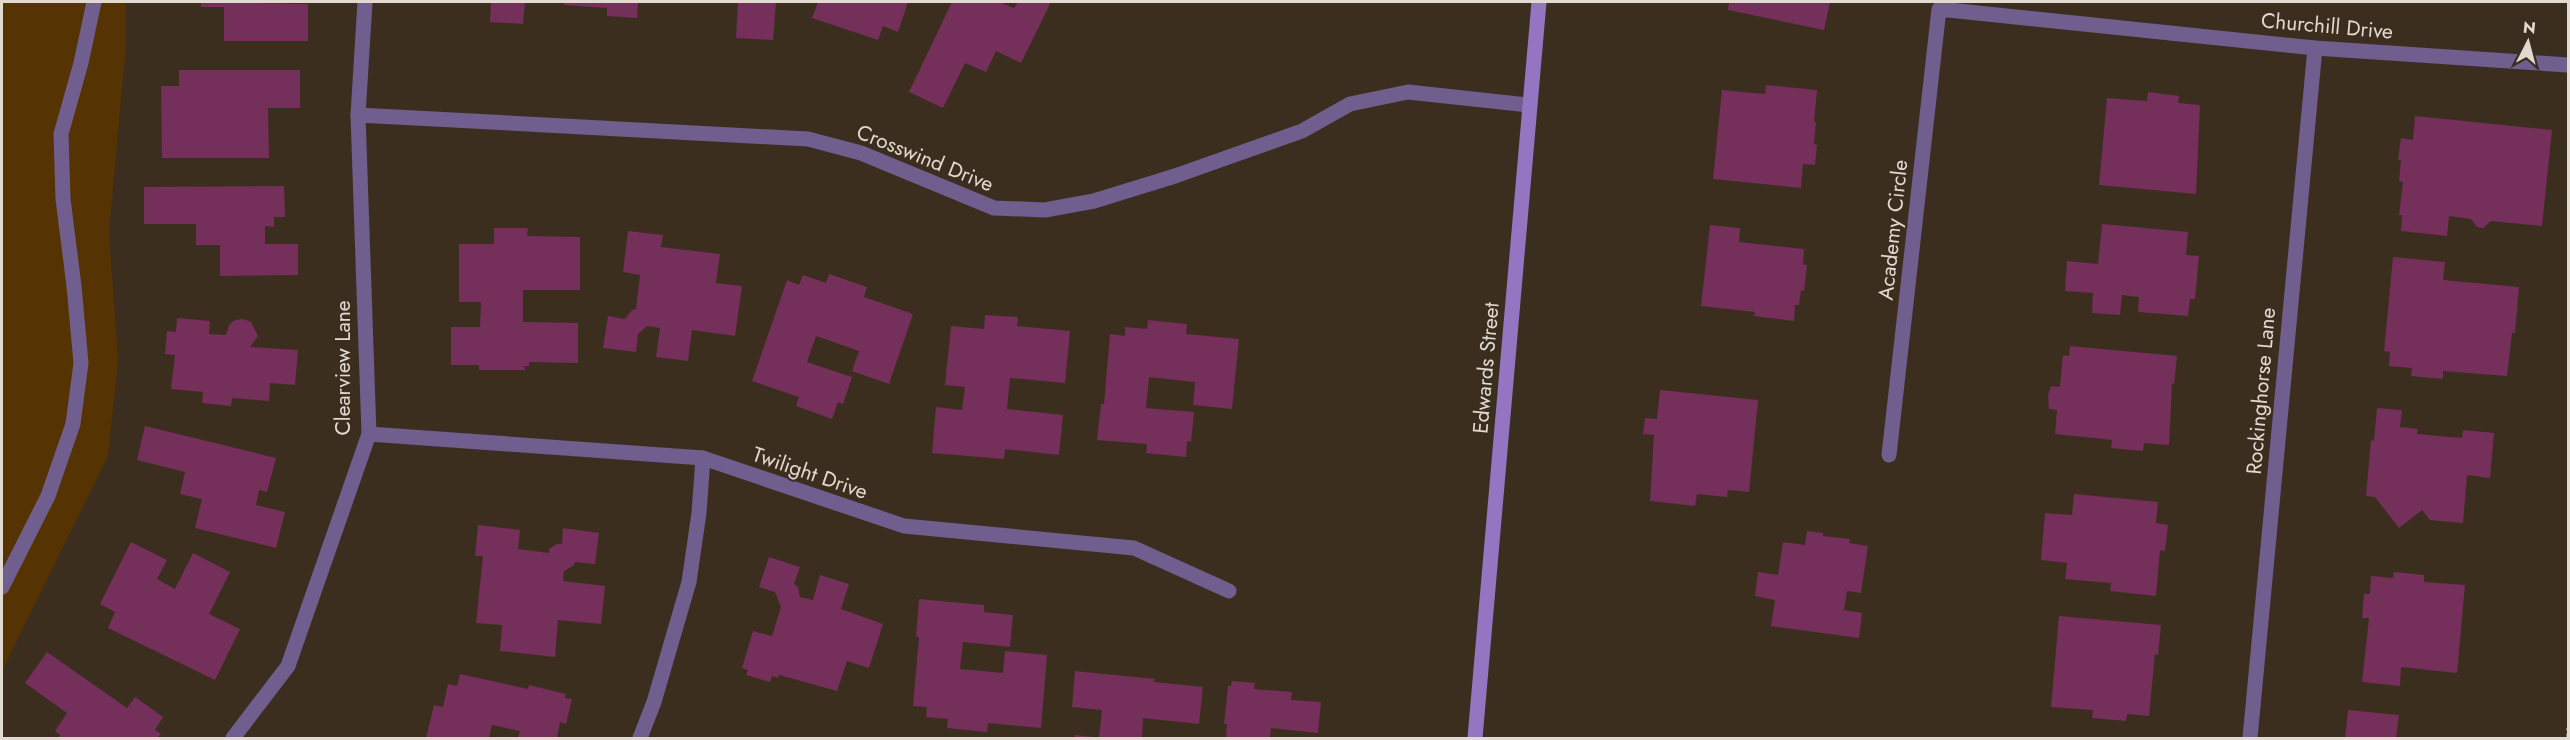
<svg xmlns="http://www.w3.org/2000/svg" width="2570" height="740" viewBox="0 0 2570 740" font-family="Jost,sans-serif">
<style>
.green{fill:#553303}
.building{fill:#742f5a}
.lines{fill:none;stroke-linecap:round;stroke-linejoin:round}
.path{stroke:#8b8073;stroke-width:4;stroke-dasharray:4.5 3;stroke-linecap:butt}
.lane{stroke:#705e8e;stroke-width:15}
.street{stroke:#705e8e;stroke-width:15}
.secondary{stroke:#9375c2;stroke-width:15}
.labels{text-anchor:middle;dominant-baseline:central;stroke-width:4.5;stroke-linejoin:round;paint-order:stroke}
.street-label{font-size:21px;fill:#e2d9d0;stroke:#3c2e1f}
</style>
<rect width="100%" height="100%" fill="#3c2e1f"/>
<polygon class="green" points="2,2 126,2 126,44 109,231 118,361 108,456 2,671"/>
<g class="building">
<polygon points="201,2 308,4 308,41 224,41 224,7 201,7"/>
<polygon points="491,2 525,2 523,24 490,22"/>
<polygon points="565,2 638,2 637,18 607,16 607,8 564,5"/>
<polygon points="738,2 776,2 773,40 736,38"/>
<polygon points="818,2 908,2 898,32 883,26 878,40 812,18"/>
<polygon points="952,2 999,2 1014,8 1018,2 1051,2 1021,63 996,51 986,72 965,63 943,108 909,92"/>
<polygon points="1729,2 1830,2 1824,30 1728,10"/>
<polygon points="179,70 300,70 300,108 268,108 269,158 162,158 161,86 179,86"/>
<polygon points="1766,85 1817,90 1814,122 1816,122 1814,144 1817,145 1815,165 1803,164 1801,188 1713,179 1722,90 1765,94"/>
<polygon points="2148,92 2179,96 2178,103 2200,105 2196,194 2099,185 2107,98 2147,101"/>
<polygon points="2415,116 2552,130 2542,226 2491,221 2483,228 2477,227 2471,219 2449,216 2447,236 2401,231 2402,215 2399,215 2403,182 2399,181 2401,160 2398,160 2401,138 2413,140"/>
<polygon points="284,186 285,217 274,217 274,227 265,226 265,244 298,244 298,275 220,276 220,245 196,245 196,224 144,224 144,187"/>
<polygon points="2102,224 2188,232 2186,255 2199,256 2195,299 2190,299 2188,316 2138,312 2139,297 2122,295 2120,315 2092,313 2093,293 2065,291 2067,261 2098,264"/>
<polygon points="1710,225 1740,228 1739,242 1804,249 1803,264 1807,265 1804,291 1801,290 1799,305 1795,305 1794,321 1754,316 1755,312 1701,306"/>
<polygon points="494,228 528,228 527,236 580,237 580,290 523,290 523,322 578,323 578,363 529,362 529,366 524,366 525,370 479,370 479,365 451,365 451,327 480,327 481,302 459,302 459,244 494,244"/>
<polygon points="628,231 663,235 661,247 720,254 716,283 742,286 735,336 692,330 688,361 656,357 660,328 647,326 638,334 636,352 603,348 608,316 625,319 632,310 636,309 640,275 623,272"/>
<polygon points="2393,257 2445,262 2443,280 2519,287 2515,333 2512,333 2507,376 2443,371 2443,379 2411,376 2412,368 2389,366 2390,352 2384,351"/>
<polygon points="829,274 867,287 864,297 913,314 889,384 852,371 859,351 816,336 807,362 852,377 843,404 838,402 832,419 796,406 799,397 752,381 787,280 799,285 803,275 826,283"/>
<polygon points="985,315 1018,317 1017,326 1070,331 1065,383 1010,378 1007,409 1063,415 1059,455 1005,449 1004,459 932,453 936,407 962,410 965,387 945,385 951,326 984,329"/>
<polygon points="177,318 210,321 209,334 226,335 229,325 235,320 243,319 251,322 258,336 250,347 298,350 295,385 270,383 269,401 232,398 231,406 202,403 203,392 171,389 175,355 165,354 167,331 176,332"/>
<polygon points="1148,320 1187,324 1186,334 1239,339 1232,409 1193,405 1195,382 1149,377 1146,408 1194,412 1191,442 1187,441 1186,457 1146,453 1147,444 1097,440 1101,404 1104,404 1110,334 1125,336 1125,327 1147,329"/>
<polygon points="2070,346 2177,356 2174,384 2172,383 2169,445 2144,443 2143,451 2111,448 2112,440 2055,434 2057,410 2049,409 2048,395 2051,386 2060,387 2063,355 2069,356"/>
<polygon points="1660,390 1758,400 1749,492 1728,490 1727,497 1697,494 1695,506 1650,501 1654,435 1643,434 1645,418 1657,419"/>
<polygon points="2377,408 2402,410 2400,427 2418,429 2417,434 2462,438 2463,430 2494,433 2490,478 2467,475 2463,523 2430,520 2422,510 2399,528 2375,497 2366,496 2371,440 2374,441"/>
<polygon points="145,426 276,458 267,492 259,490 256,505 285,512 276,548 195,528 202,499 180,494 185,472 137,460"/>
<polygon points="2074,494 2158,502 2156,523 2168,525 2165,551 2160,550 2156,596 2110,591 2111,583 2065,579 2067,563 2041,560 2045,513 2072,515"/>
<polygon points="478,525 520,530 518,549 549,553 549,549 557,544 562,544 563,528 599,533 595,564 575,562 574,565 564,571 563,581 605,586 601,624 558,620 555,657 500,651 502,625 476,623 483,556 475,556"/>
<polygon points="1807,531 1823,533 1823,536 1850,539 1849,543 1868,546 1861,593 1847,591 1844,610 1862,613 1859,638 1771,626 1775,600 1755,596 1758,572 1778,575 1783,542 1805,545"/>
<polygon points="131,542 167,560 157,579 175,589 193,553 230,572 209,614 240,629 215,680 108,628 115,612 100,604"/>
<polygon points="769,557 800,567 794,584 798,587 800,597 813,600 820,575 849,584 841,609 883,624 869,668 847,661 837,691 779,675 778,678 772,676 770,682 746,675 748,670 742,668 753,631 772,636 781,607 775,592 759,587"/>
<polygon points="2394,572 2424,575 2424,582 2465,585 2457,673 2401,667 2400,686 2362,682 2369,618 2362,618 2364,594 2370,594 2371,576 2393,578"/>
<polygon points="919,599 984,605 984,612 1013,615 1010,647 963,642 960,669 1003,673 1005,651 1047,655 1041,728 988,723 987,732 947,728 948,719 926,717 927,707 913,706 919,637 916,637"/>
<polygon points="2059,616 2161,625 2158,655 2155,654 2149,716 2127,714 2126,721 2092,718 2093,710 2051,707"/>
<polygon points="47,652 127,708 135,697 163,717 155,730 161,734 157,738 58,738 60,735 55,731 67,713 25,683"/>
<polygon points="1075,671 1155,679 1154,682 1203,687 1199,724 1143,718 1142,738 1099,738 1102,710 1072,707"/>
<polygon points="460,674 528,689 529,685 566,694 565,698 572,699 566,724 560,722 557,738 518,738 520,731 492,725 489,738 426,738 434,705 443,707 448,684 457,686"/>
<polygon points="1232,681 1255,683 1254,689 1292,692 1291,700 1321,702 1318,733 1271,728 1270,738 1226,738 1227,724 1224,724 1228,686 1231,686"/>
<polygon points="2348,710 2399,715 2396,738 2345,738"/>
<polygon points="1075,735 1094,737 1094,738 1075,738"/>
</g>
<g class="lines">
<polyline class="path" points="2568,738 2568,728"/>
<polyline class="lane" points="2,587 48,496 73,424 81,363 74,286 63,199 61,134 81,63 94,2"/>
<g class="street">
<polyline points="358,115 808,139 861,153 994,208 1045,210 1094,201 1175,176 1302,131 1350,104 1408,92 1529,105"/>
<polyline points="369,434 703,458 904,526 1134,548 1229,591"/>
<polyline points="1889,455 1939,9 2315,48 2568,65"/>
<polyline points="233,738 288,666 369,434 358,115 365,2"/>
<polyline points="640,738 654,702 689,582 699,513 703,458"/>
<polyline points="2250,738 2315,48"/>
</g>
<polyline class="secondary" points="1475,738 1539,2"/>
</g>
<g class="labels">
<g class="street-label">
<text transform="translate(2327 26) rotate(5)">Churchill Drive</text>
<text transform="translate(925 158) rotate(22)">Crosswind Drive</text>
<text transform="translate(1893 230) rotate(-84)">Academy Circle</text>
<text transform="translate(343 368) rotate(-90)">Clearview Lane</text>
<text transform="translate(1486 368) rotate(-85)">Edwards Street</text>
<text transform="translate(2261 391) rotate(-85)">Rockinghorse Lane</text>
<text transform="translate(810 473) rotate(19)">Twilight Drive</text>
</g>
</g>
<rect width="2570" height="740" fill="none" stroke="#e2d9d0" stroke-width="6"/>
<g transform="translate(2528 42) rotate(6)" stroke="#3c2e1f" stroke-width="4.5" paint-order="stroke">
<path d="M0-4.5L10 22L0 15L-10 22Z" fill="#e2d9d0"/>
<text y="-9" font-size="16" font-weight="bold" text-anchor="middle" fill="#e2d9d0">N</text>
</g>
</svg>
